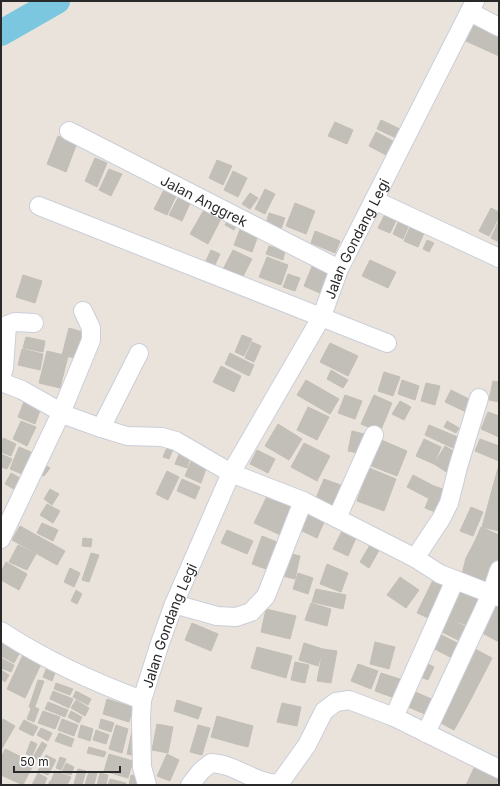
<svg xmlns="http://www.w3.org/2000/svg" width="500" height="786" viewBox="0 0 500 786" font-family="Inter,sans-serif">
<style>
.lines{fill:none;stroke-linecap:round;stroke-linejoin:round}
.river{stroke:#7bc7df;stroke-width:26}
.building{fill:#c2beb8;stroke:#c4bfb6}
.minor-casing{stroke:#cbced9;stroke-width:20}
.minor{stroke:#fff;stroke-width:18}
.labels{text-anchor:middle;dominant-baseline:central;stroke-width:3;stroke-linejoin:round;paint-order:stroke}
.street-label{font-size:14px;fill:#292929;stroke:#fff}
</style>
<rect width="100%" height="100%" fill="#e9e3dc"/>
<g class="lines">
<polyline class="river" points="1,33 57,1"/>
</g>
<g class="building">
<polygon points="472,14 491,23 477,46 459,38"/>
<polygon points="486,31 499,37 499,56 477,46"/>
<polygon points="381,120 400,129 396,138 377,129"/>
<polygon points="335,122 353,130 347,144 328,136"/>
<polygon points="376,132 393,141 386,155 369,146"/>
<polygon points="58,136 77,143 66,172 47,164"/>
<polygon points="95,158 107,163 97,187 85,181"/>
<polygon points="217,160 232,166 223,185 209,178"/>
<polygon points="109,169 122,174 111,196 99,190"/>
<polygon points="233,171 247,178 238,197 224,190"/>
<polygon points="165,188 177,194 167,215 154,209"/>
<polygon points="265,189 275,194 265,214 255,209"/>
<polygon points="250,193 258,198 250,209 242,204"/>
<polygon points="179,196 191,201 182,221 169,215"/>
<polygon points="295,203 315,211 306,234 286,226"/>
<polygon points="205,208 222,217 208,244 190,234"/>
<polygon points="388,208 400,213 390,233 378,228"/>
<polygon points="491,208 499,212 499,217 489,236 479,231"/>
<polygon points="269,213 285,218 281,229 266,224"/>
<polygon points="402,213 412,218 403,239 393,234"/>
<polygon points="228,219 237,224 234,230 225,225"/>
<polygon points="413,220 427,226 418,247 404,241"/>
<polygon points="499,220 499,242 491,238"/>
<polygon points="241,227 259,233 252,252 234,245"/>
<polygon points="315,231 340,241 335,253 311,243"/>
<polygon points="427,240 434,243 429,252 423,249"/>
<polygon points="269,246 285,251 283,260 266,254"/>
<polygon points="211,250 220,254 213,269 204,265"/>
<polygon points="233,250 252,259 240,282 221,273"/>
<polygon points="267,257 288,265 281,285 259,277"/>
<polygon points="370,260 396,272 388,288 362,276"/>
<polygon points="313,264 331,272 322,294 304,286"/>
<polygon points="288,274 300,278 295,291 283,287"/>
<polygon points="23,275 42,281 35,303 16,297"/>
<polygon points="69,328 90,334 83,360 62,355"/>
<polygon points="242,335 252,339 244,356 235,352"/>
<polygon points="26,337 45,341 43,352 23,348"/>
<polygon points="252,342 261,346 254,362 245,358"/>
<polygon points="330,343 358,356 348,376 320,362"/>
<polygon points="22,349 43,354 40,370 18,365"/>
<polygon points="47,351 68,356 60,388 39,383"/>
<polygon points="230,353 254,365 249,376 225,364"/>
<polygon points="221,366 241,376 234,392 213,382"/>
<polygon points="331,370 348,380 343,388 327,379"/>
<polygon points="384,372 400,377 393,396 378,391"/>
<polygon points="306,380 339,399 330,414 297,395"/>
<polygon points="402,380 419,386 415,400 398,394"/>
<polygon points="493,381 499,382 499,402 489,400"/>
<polygon points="426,383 440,386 435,405 421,401"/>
<polygon points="451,390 471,400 466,412 445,402"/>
<polygon points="345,395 362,401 355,419 338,413"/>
<polygon points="374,395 392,403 380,432 361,424"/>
<polygon points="25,399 42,405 35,424 18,417"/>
<polygon points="400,401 411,407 404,420 392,414"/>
<polygon points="308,407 329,417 317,440 297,430"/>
<polygon points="488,412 499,416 499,437 481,429"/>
<polygon points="21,421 36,427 27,446 13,439"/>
<polygon points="447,421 459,428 456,433 444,427"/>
<polygon points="278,424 302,439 289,460 265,446"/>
<polygon points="429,425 460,438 455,449 425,435"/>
<polygon points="352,431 368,435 363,454 348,451"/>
<polygon points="3,438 16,444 11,456 1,452"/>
<polygon points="379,439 407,451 397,476 369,465"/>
<polygon points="424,439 441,447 434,464 416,456"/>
<polygon points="480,439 499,446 499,461 475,451"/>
<polygon points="304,443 330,456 317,481 291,467"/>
<polygon points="168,445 174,447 169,459 163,457"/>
<polygon points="445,446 460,455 448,473 434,464"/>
<polygon points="19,447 31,452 22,474 10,469"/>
<polygon points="257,450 275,459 268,473 250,464"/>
<polygon points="1,454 12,459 7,469 1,467"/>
<polygon points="179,454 190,458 187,468 175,464"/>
<polygon points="194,454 209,460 201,483 185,476"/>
<polygon points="45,465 50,468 44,476 39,474"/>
<polygon points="369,468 396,479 384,511 357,501"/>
<polygon points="498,468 499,469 499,504 489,501"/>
<polygon points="167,471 179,477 168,500 156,494"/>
<polygon points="11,473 20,478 14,489 5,484"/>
<polygon points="413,475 434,486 428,498 407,487"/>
<polygon points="182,479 200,487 195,499 177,491"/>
<polygon points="324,479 346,487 338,507 316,498"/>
<polygon points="434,486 449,491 444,504 429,498"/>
<polygon points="50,489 59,494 52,505 44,499"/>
<polygon points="269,492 300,506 285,537 254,523"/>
<polygon points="429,498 444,504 440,514 425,508"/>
<polygon points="489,501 499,504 499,531 482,527"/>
<polygon points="47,504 60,511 53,523 40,515"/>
<polygon points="471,507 483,512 473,536 460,531"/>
<polygon points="306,511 325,520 317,538 298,529"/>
<polygon points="42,523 58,530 53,541 37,533"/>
<polygon points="20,526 65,551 57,565 12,540"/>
<polygon points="481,527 499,535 499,552 475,541"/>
<polygon points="227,530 253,541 247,554 221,543"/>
<polygon points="342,531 356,538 348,556 333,549"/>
<polygon points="262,536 277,542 266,569 252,564"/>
<polygon points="83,538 92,539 91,547 82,546"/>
<polygon points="373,540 382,545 369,568 360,562"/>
<polygon points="475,541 499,553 499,560 493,571 466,558"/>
<polygon points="18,545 36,554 27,570 9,562"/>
<polygon points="284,552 300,556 295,579 279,575"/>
<polygon points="91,553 99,555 89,582 82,580"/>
<polygon points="466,558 493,571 488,587 462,574"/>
<polygon points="6,562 27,574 19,590 1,580 1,572"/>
<polygon points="327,564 348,573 341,592 320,584"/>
<polygon points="70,568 80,573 74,587 64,582"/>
<polygon points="298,573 313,578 308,594 293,589"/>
<polygon points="400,577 419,590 406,608 387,595"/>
<polygon points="433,580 449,587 433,620 417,613"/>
<polygon points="458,587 485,597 479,613 452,602"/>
<polygon points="316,589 346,595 343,609 312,602"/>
<polygon points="76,590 82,594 77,604 71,601"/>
<polygon points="499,601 499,622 483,614"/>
<polygon points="452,602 479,613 473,627 446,618"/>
<polygon points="311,603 331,609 327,626 305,620"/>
<polygon points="266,609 296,616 290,639 261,632"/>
<polygon points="483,614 499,622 499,642 475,629"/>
<polygon points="446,618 467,627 460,641 440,631"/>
<polygon points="192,623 218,634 211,651 185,640"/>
<polygon points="434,631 459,644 452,658 427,645"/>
<polygon points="1,641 20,652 14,663 1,656"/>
<polygon points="375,642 395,647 389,669 370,664"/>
<polygon points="304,643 323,649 318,666 299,660"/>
<polygon points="257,647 292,656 286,678 251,668"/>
<polygon points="323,649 337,651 331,683 317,681"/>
<polygon points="475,649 492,658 486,670 468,661"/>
<polygon points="23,655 41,664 25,698 7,689"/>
<polygon points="1,658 14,665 11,672 1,668"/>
<polygon points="422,661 434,667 428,680 416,675"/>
<polygon points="468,661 486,670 478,685 461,676"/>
<polygon points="49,662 58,665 52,681 43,677"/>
<polygon points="295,662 309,665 305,683 291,680"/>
<polygon points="358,664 378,671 371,689 351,681"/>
<polygon points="1,670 9,675 5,682 1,679"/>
<polygon points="381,673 406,681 400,700 375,691"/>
<polygon points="461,676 478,685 472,697 454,688"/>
<polygon points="38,680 44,681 34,709 29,707"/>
<polygon points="56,683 73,689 70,695 54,689"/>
<polygon points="454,688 472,697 464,712 447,703"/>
<polygon points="53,691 73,699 69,708 50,699"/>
<polygon points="76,691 91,699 88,705 73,697"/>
<polygon points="413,691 434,700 427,715 406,706"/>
<polygon points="107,699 133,707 129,722 103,714"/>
<polygon points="76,700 89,708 85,716 71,708"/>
<polygon points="177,700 202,708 198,719 174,711"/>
<polygon points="48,702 68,710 65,717 45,709"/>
<polygon points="282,703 301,707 297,726 277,722"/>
<polygon points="447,703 464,712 454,730 437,721"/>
<polygon points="32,706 39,709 34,722 27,719"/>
<polygon points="43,711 60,717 55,729 38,723"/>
<polygon points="71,711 82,717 79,723 68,717"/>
<polygon points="217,716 242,723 236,744 211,737"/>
<polygon points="3,719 15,726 1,750 1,723"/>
<polygon points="62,719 78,725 74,736 58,730"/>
<polygon points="101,719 114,723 111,732 99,728"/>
<polygon points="24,720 38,727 33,736 19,729"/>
<polygon points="242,723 253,726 248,747 236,744"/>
<polygon points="157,724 173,727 168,753 152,750"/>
<polygon points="81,725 93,729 90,741 78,737"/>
<polygon points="116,725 128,729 122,753 109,749"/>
<polygon points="198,725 210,728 202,755 190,752"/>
<polygon points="41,728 52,733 48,741 37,735"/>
<polygon points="96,730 109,735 106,744 93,740"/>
<polygon points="132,731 141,733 136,756 127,754"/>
<polygon points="59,733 74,739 71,747 55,741"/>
<polygon points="31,741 37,744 32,756 26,754"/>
<polygon points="42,742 47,745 38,760 33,757"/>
<polygon points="89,747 106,752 104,757 87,753"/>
<polygon points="5,749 34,763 23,785 1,775 1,758"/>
<polygon points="109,754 133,761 128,778 104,771"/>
<polygon points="167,754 179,760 170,781 157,776"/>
<polygon points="46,755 56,760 48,775 38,771"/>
<polygon points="60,757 66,759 61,770 56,768"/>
<polygon points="66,763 74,767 71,775 62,772"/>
<polygon points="474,768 499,779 496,785 466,785"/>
<polygon points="78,769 86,771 82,785 74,784"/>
<polygon points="55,771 71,777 67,785 61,785 51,781"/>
<polygon points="89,771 97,773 94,785 85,785"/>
<polygon points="38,773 47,778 44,785 32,785"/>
<polygon points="100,773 108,775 106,785 97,785"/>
<polygon points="131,775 145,778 143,785 129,785"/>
<polygon points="110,779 126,783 125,785 108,785"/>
<polygon points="50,781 59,785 48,785"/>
</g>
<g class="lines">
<g class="minor-casing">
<g id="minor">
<polyline points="470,12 499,27"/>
<path id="s1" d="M 69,131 L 339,269"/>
<polyline points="374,200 499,258"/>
<polyline points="39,206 387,343"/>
<polyline points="1,378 4,368 7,325 15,322 34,323"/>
<polyline points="1,382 22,390 68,416 101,428 127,436 162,437 176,441 231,473 303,501 415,558 440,574 499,597"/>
<polyline points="101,428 139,353"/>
<polyline points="337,518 374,435"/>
<polyline points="1,539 61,413 91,340 91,328 83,311"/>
<polyline points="415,558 441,519 449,503 458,467 479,398"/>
<polyline points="174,604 217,616 236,617 251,612 266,596 303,501"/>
<path d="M 1,631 C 45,660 93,682 142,700"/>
<polyline points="394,717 455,580"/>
<polyline points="426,733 491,594 499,570"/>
<path id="s2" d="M 147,785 L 142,767 L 141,719 L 142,700 L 160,643 L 174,604 L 231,473 L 322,316 L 339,269 L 475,1"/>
<path d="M 190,785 L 201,771 L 211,763 C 236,764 255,784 279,784 L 307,745 L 324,711 L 336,702 L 349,700 L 394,717 L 499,769"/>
</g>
</g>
<use href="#minor" class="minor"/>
</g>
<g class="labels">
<g class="street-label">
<text stroke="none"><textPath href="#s1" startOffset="152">Jalan Anggrek</textPath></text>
<text stroke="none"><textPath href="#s2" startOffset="596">Jalan Gondang Legi</textPath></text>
<text stroke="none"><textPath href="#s2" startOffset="165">Jalan Gondang Legi</textPath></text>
</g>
</g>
<rect width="500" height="786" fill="none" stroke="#292929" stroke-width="4"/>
<path d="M14 766v6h106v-6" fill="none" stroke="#292929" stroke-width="2"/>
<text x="20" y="766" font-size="12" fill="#292929" stroke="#ffffff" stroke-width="3" paint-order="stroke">50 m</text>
</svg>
